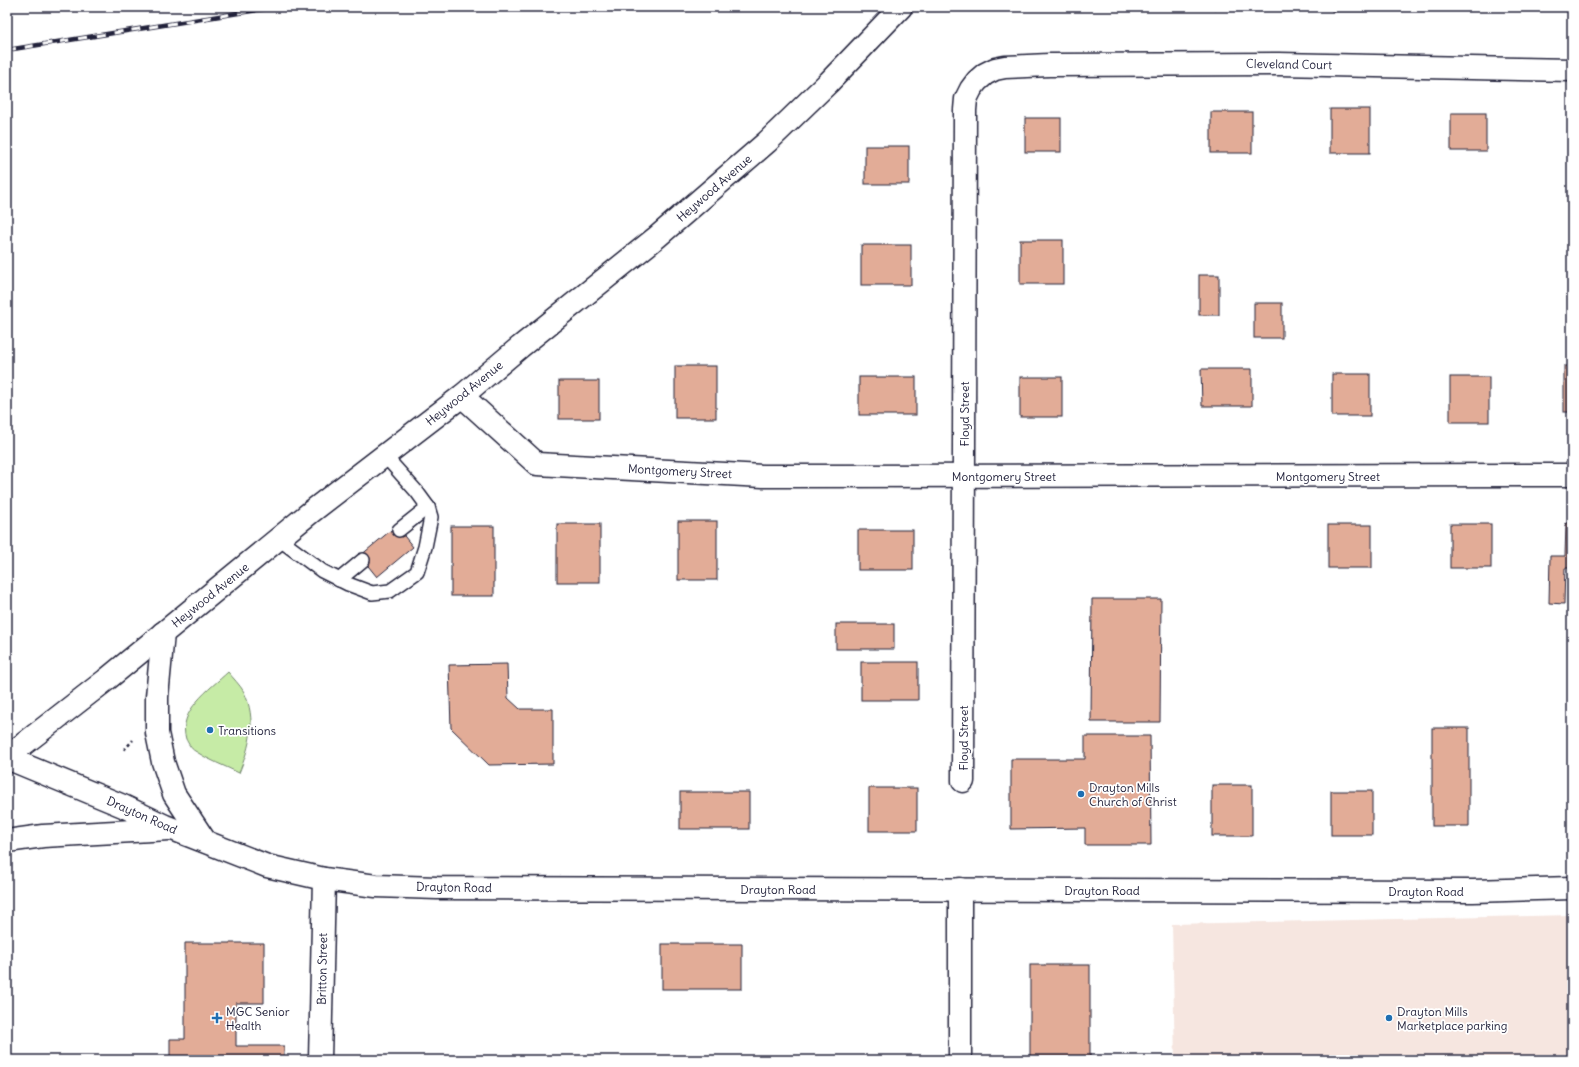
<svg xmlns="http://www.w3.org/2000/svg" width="1579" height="1067" viewBox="0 0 1579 1067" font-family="Delius,sans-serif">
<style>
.built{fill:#f6e6e0}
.green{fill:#c6eba6;stroke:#748670}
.building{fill:#e2ac97;stroke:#22223b}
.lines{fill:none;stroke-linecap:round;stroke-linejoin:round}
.service-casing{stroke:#22223b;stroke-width:16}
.minor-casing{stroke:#22223b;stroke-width:25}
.tertiary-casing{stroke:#22223b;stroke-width:25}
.secondary-casing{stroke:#22223b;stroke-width:25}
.path{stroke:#22223b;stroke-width:2.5;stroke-dasharray:3 3;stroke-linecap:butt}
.service{stroke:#fff;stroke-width:13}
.minor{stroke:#fff;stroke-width:22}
.tertiary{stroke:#fff;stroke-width:22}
.secondary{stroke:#fff;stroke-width:22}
.rail-casing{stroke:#22223b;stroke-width:4.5}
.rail{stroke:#fff;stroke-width:3;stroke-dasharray:9;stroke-linecap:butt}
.poi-dot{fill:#1f6fb2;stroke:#fff;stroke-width:1.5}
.labels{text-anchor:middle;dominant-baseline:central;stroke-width:3.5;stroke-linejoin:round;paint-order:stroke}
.street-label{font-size:12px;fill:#22223b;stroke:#fff}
.poi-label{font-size:12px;fill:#22223b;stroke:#fff;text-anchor:start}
</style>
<rect width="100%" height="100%" fill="#fff"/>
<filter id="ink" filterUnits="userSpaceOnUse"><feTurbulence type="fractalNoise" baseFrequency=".025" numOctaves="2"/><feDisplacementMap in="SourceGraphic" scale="8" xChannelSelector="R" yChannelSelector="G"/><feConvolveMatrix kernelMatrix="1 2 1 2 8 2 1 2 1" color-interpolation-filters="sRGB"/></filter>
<g filter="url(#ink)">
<polygon class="built" points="1572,915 1572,1060 1175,1060 1172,924"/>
<path class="green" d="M 228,672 C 233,678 240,685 244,692 C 257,720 250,746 239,773 C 225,766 208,760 195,751 C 191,749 188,743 186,739 C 177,711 210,689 228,672 Z"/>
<g class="building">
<rect x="1214" y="7" width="38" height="2"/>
<rect x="1332" y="7" width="40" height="4"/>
<rect x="1330" y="109" width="40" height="44"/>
<rect x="1211" y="112" width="41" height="41"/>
<rect x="1451" y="113" width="35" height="38"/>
<rect x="1025" y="118" width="36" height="34"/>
<rect x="865" y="146" width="44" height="38"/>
<rect x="1020" y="240" width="43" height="44"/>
<rect x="861" y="245" width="50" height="40"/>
<rect x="1199" y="275" width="20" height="40"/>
<rect x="1254" y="303" width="28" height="35"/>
<rect x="675" y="366" width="41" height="52"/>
<rect x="1564" y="366" width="8" height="46"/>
<polygon points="1201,369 1252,369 1252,406 1202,406"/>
<rect x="1332" y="374" width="38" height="42"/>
<rect x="859" y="377" width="57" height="38"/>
<rect x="1020" y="377" width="42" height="40"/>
<rect x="1450" y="377" width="39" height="45"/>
<rect x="559" y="381" width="40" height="38"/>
<rect x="678" y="521" width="39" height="59"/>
<polygon points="1566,523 1572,523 1572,568 1565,568 1564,604 1549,603 1550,556 1565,556"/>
<rect x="557" y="524" width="43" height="58"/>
<rect x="1450" y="524" width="41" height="44"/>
<rect x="1328" y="525" width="44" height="43"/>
<polygon points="396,526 413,547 377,577 360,556"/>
<rect x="451" y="526" width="43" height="70"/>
<rect x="858" y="530" width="55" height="40"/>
<polygon points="1092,599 1161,599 1160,722 1091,722"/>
<rect x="836" y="624" width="58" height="25"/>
<rect x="861" y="662" width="57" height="38"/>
<polygon points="507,664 508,698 520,709 553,709 553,764 489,765 451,728 449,665"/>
<rect x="1432" y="728" width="37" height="98"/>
<polygon points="1085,736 1150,736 1151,845 1085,845 1085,828 1011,829 1011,759 1085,759"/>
<rect x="1212" y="785" width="40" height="51"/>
<rect x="869" y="788" width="48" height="43"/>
<rect x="1331" y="791" width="41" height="44"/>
<rect x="680" y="792" width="69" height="37"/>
<polygon points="185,943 264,943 264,1003 236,1003 236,1046 284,1046 284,1060 170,1060 170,1039 185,1039"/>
<rect x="662" y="944" width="80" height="45"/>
<rect x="1030" y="965" width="60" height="95"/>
</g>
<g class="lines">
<g class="service-casing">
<g id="service">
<polyline points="399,530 428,507"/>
<polyline points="279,539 322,571 348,584 372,593 390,591 417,572 425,547 431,517 428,507 417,492 385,456"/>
<polyline points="339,580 363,560"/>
</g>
</g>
<g class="minor-casing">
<g id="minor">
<polyline points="462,396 537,464 763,476 1572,475"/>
<polyline points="963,781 965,110 966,99 971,89 977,81 985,74 995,69 1005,67 1049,65 1279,64 1572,70"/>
<polyline points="960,889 960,1060"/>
<polyline points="320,1060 324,879"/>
</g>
</g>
<g class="tertiary-casing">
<polyline id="tertiary" points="7,757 106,680 311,512 462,396 520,347 657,237 767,142 829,82 901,7"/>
</g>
<g class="secondary-casing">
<g id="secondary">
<polyline points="163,633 157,697 157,733 163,762 174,794 205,841"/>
<polyline points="7,758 123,806 165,826 267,866 324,879 376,886 437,888 1473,891 1572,888"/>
<polyline points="7,841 43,836 169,829"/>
</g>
</g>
<polyline class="path" points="124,750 133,740"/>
<use href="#service" class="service"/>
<use href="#minor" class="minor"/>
<use href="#tertiary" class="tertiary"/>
<use href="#secondary" class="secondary"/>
<g class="rail-casing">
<polyline id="rail" points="7,50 276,7"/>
</g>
<use href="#rail" class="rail"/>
</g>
</g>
<g class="poi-dot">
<circle cx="210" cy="730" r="4"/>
<circle cx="1081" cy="794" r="4"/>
<path d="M215 1012h4v4h4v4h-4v4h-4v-4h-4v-4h4z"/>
<circle cx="1389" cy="1018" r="4"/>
</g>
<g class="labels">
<g class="street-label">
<text transform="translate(1289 64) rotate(1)">Cleveland Court</text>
<text transform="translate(714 188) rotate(-41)">Heywood Avenue</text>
<text transform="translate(464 393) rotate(-39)">Heywood Avenue</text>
<text transform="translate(964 414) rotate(-90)">Floyd Street</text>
<text transform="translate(680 471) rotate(3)">Montgomery Street</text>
<text x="1004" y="476">Montgomery Street</text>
<text x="1328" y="476">Montgomery Street</text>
<text transform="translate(210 595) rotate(-39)">Heywood Avenue</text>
<text transform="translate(963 738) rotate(-90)">Floyd Street</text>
<text transform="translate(142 815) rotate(24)">Drayton Road</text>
<text transform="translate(454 887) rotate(1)">Drayton Road</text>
<text x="778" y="889">Drayton Road</text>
<text x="1102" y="890">Drayton Road</text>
<text x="1426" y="891">Drayton Road</text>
<text transform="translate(322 969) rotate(-89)">Britton Street</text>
</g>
<g class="poi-label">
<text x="218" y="730">Transitions</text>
<text x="1089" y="787">Drayton Mills<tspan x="1089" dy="14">Church of Christ</tspan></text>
<text x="226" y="1011">MGC Senior<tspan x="226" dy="14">Health</tspan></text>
<text x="1397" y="1011">Drayton Mills<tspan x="1397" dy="14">Marketplace parking</tspan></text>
</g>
</g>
<rect width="1579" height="1067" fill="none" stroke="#fff" stroke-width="24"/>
<rect x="12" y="12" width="1555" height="1043" fill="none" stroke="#22223b" stroke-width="1.5" filter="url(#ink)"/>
</svg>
